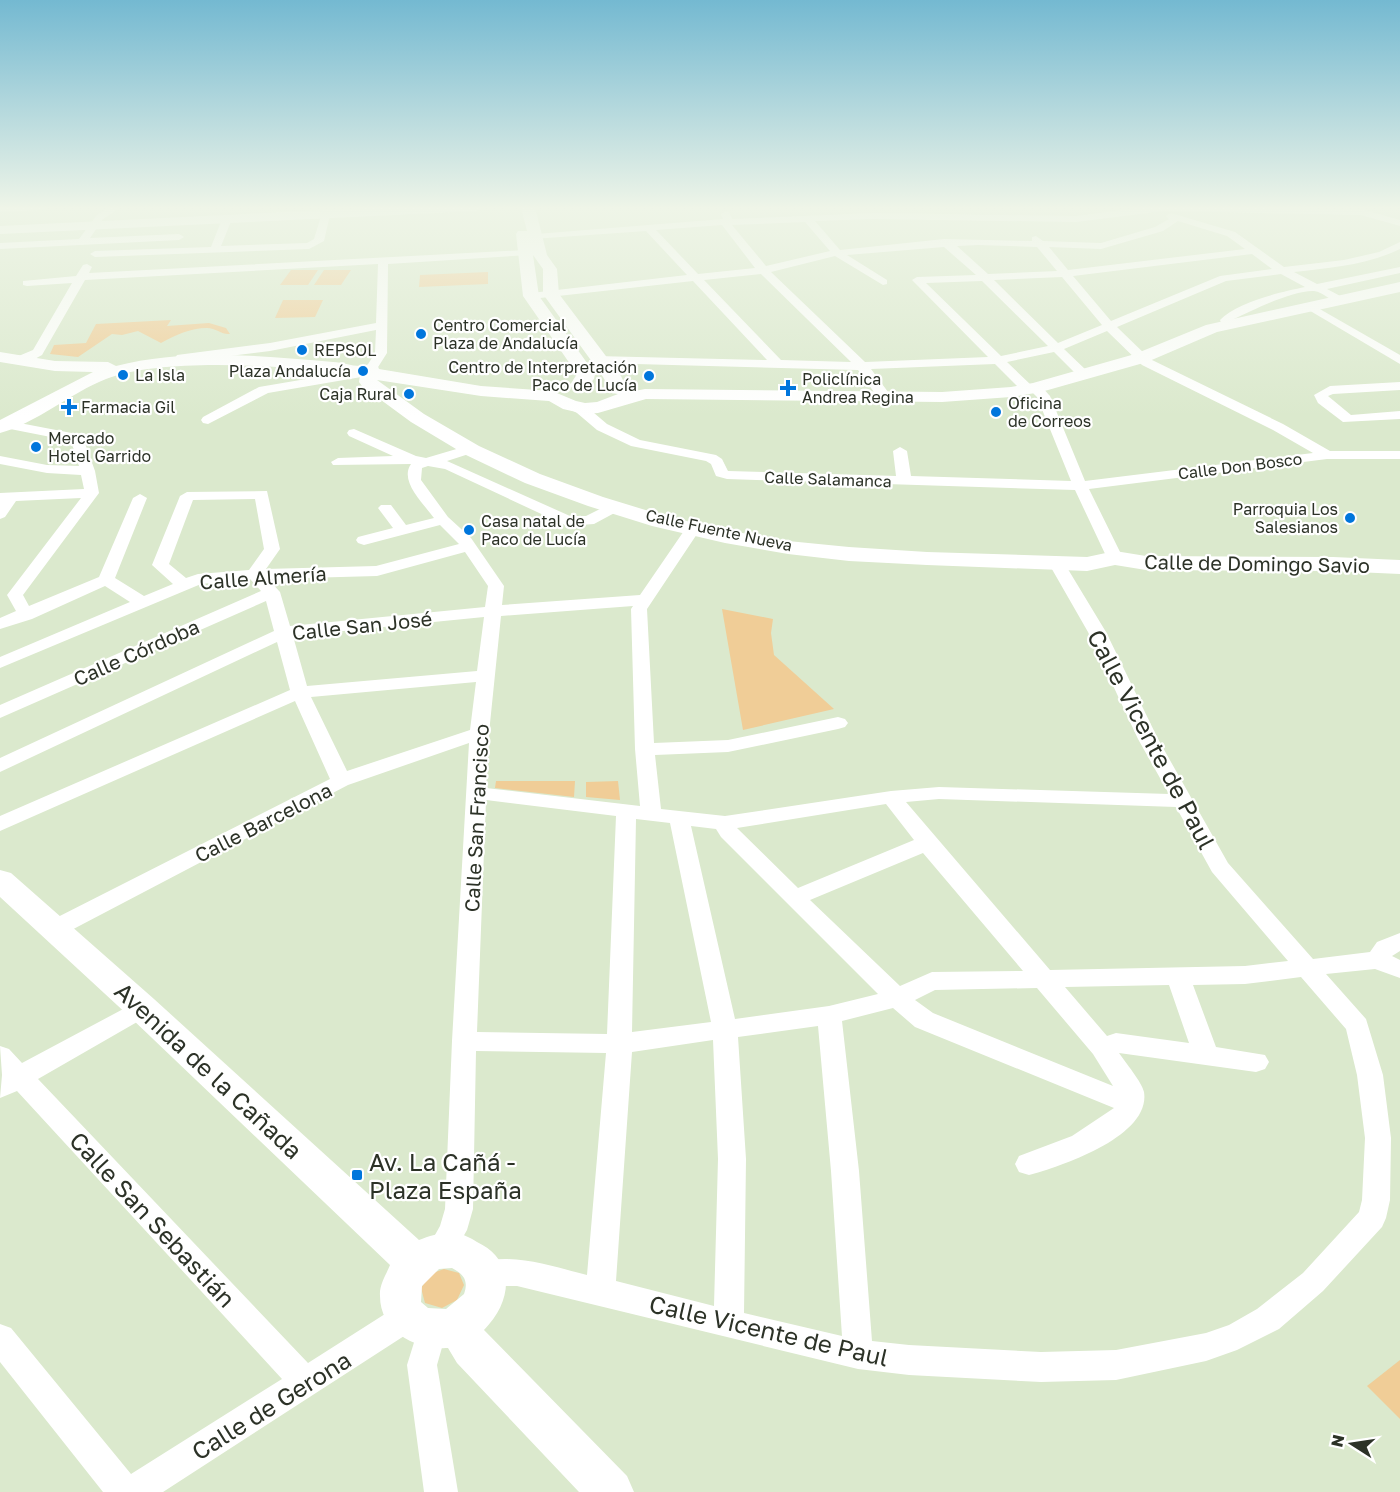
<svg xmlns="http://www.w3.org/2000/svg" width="1400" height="1492" viewBox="0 0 1400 1492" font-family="'Golos Text',sans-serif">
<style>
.green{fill:#f0cd97}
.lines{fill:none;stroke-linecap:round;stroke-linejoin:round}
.street{fill:#fff;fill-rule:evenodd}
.secondary{fill:#fff;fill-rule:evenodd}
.poi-dot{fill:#0076dc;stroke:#fff;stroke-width:2}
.labels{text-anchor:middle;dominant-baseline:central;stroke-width:4.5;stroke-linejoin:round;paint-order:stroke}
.far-poi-label{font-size:16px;fill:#2c3227;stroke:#fff;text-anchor:start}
.far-street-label{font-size:16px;fill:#2c3227;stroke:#fff}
.street-label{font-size:20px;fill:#2c3227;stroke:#fff}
.near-street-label{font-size:24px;fill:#2c3227;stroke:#fff}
.near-poi-label{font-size:24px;fill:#2c3227;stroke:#fff;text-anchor:start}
</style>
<rect width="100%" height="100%" fill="#dbe9cd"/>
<g class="green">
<polygon points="291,270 318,270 308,285 280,285"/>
<polygon points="324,270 351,270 341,285 314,285"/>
<polygon points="488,272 488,284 419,287 420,275"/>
<polygon points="283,300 323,300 315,317 275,318"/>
<path d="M 171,320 L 167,326 L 209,323 L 226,328 L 230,334 C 222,335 216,328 207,328 C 190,328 176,335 161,343 L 138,331 L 122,335 L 112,334 L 78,357 L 50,354 L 54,345 L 86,343 L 96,324 Z"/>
<polygon points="722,609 773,619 771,633 774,655 834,709 743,730"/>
<polygon points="496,781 575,781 574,797 495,788"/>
<polygon points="618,781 620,800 586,797 586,782"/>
<polygon points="444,1269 459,1273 464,1285 457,1300 442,1308 425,1303 421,1288 430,1274"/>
<polygon points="1400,1360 1400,1419 1367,1386"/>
</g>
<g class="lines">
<g class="street">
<polygon points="0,207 48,207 43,210 0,212"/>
<polygon points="109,207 121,207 103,219 90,238 179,234 184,237 179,240 0,249 0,243 79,239 97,215"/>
<path d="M 1146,207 L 1361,209 L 1400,220 L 1400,226 L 1361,215 L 1164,211 L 1076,222 L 873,219 L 815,221 L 840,250 L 944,239 L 1032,241 L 1032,237 L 1036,236 L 1043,241 L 1101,243 L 1155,227 L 1169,219 L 1166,216 L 1171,213 L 1235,232 L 1284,267 L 1344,260 L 1379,252 L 1400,242 L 1400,249 C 1367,265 1330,268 1294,272 L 1317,284 L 1400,267 L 1400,273 L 1327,289 L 1344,298 L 1344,302 C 1332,305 1325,292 1314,291 C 1293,290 1253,310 1234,319 L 1231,327 L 1223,327 L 1220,320 C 1237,302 1281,292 1305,287 L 1281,274 L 1226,281 L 1117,327 L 1150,359 L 1283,424 L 1330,451 L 1400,451 L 1400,459 L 1327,459 L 1089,489 L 1123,558 L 1115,563 L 1107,558 L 1075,490 L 727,479 L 716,476 L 711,464 L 706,461 L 631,446 L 597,430 L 577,413 L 566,407 L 573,403 L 587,407 L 607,424 L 640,440 L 716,455 L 722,459 L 728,471 L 896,476 L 893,451 L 900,447 L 907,451 L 911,476 L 1071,481 L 1037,397 L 1032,392 L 1023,392 L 995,364 L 871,369 L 891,396 L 884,400 L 879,399 L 858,370 L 599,363 L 593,359 L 595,356 L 767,360 L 693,281 L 531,299 L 525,296 L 531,293 L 687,275 L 646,231 L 532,239 L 531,237 L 536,234 L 723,219 L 721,214 L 726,211 L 729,212 L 732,219 L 873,213 L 1076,216 ZM 1178,221 L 1227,236 L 1245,249 L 1068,270 L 1049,247 L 1101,249 L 1163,231 ZM 805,222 L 830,251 L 766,266 L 732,225 ZM 722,225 L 755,268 L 698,274 L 656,230 ZM 978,245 L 1037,247 L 1057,271 L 988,274 L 957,246 ZM 944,247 L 976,275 L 917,277 L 912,280 L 988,357 L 865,362 L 771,272 L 835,256 L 883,285 L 887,284 L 887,280 L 847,255 ZM 1252,254 L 1272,269 L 1220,276 L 1111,321 L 1073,276 ZM 761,274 L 851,362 L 781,360 L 704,280 ZM 1062,277 L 1102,325 L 1058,343 L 994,280 ZM 982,281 L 1048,346 L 1001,356 L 926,283 ZM 1107,331 L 1142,365 L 1273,430 L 1313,453 L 1085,481 L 1050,396 L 1040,385 L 1031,385 L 1007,362 L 1054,352 L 1079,377 L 1087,377 L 1089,374 L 1087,371 L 1064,349 Z"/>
<polygon points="322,213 330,215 324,241 309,249 95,257 90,254 95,251 211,247 222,219 227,216 232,219 221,246 307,243 314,239"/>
<polygon points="525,250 530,253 529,255 388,264 387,353 373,375 268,393 208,424 203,423 201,420 203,417 259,387 365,369 375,353 376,330 270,351 181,362 175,358 177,355 270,343 376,323 378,264 85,280 42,355 31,361 15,364 9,360 33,350 72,283 27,286 23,285 23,281 76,276 83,265 87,264 92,267 89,273"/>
<polygon points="1311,304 1400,355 1400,364 1307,309 1307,305"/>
<polygon points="1400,382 1400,390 1333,394 1328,396 1351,415 1400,411 1400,419 1343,422 1318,403 1314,395 1330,386"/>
<path d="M 4,420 L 82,435 L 95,471 L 99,493 L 23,595 L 29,606 L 99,577 L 133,498 L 140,494 L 147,498 L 115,578 L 144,596 L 173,584 L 152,565 L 180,496 L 187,492 L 267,491 L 280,549 L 266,569 L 376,566 L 459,544 L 440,525 L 364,545 L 358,543 L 356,540 L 358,537 L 393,528 L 378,508 L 381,505 L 391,505 L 406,525 L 434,518 C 423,503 399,481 411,464 L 333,465 L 331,462 L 338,458 L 393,456 L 349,436 L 347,433 L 349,430 L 354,429 L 416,456 L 426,458 L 470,445 L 475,446 L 477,449 L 475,452 L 447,461 L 570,516 L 586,516 L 610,504 L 620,504 L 623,507 L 620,510 L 594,524 L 567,526 L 445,469 L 428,466 L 422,468 L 421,480 L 448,517 L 471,538 L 504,586 L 502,605 L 640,595 L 688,525 L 698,525 L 701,528 L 647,609 L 654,743 L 728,740 L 838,717 L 845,719 L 848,723 L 845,727 L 838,729 L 728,752 L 655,755 L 661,809 L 725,816 L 891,791 L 939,787 L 1169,794 L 1138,739 L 1088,632 L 1049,564 L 1057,559 L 1063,561 L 1106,632 L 1158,739 L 1228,863 L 1313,959 L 1370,952 L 1377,942 L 1400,933 L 1400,951 L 1392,956 L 1400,960 L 1400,978 L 1375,969 L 1326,974 L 1366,1019 L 1383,1075 L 1391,1138 L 1390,1200 L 1386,1218 L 1382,1227 L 1323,1291 L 1279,1329 L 1237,1350 L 1206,1361 L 1116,1380 L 1041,1382 L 909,1375 L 858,1369 L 517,1286 L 486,1286 L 476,1282 L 471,1273 L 476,1264 C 510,1251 553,1267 587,1275 L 606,1053 L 476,1051 L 473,1209 L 467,1230 L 450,1260 L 440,1264 L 430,1260 L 426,1251 L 440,1226 L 445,1209 L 452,1041 L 469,743 L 348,785 L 62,935 L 54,937 L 46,935 L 43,929 L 46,923 L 330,779 L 295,701 L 0,831 L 0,816 L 290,690 L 277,642 L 0,772 L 0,758 L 274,631 L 266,601 L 0,718 L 0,705 L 261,591 L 250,579 L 201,584 L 0,668 L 0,657 L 130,602 L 105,586 L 32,619 L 0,629 L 0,618 L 16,611 L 7,595 L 81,498 L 16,501 L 5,517 L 0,519 L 0,493 L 84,489 L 81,475 L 47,473 L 0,464 L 0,456 L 47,465 L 79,466 L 71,441 L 0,427 L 0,421 ZM 255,499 L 264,549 L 249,570 L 198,574 L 186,578 L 169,564 L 193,500 ZM 465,552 L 488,586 L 485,607 L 290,626 L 280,592 L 268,579 L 377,576 ZM 633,606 L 631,609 L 635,749 L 640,806 L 486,788 L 489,733 L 501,616 ZM 484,617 L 477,671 L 307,686 L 293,636 ZM 476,682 L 470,730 L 347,771 L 311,697 ZM 939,799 L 1176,807 L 1212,872 L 1288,961 L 1245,966 L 1050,970 L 906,802 ZM 486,800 L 616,816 L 607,1034 L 477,1032 ZM 886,804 L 914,840 L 798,888 L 737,828 ZM 636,819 L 670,823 L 711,1022 L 632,1032 ZM 691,826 L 716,829 L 721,837 L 878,994 L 829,1006 L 735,1019 ZM 923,853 L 1023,971 L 932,972 L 900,986 L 810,900 ZM 1301,977 L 1346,1029 L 1357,1075 L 1365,1138 L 1362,1200 L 1359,1212 L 1303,1273 L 1257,1309 L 1229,1325 L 1206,1333 L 1116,1350 L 1041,1352 L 909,1345 L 872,1341 L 859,1171 L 842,1021 L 893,1008 L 915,1027 L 1114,1108 L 1072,1136 L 1019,1156 L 1015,1164 L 1019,1172 L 1029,1175 C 1062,1166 1151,1136 1144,1092 C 1142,1082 1125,1062 1119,1053 L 1256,1072 L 1265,1069 L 1269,1062 L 1265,1055 L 1216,1047 L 1193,985 L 1245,984 ZM 1169,985 L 1189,1043 L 1116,1033 L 1107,1036 L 1065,987 ZM 1037,988 L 1093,1054 L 1113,1086 L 933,1013 L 915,1000 L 935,990 ZM 818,1026 L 831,1171 L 842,1336 L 744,1313 L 746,1159 L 738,1037 ZM 713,1040 L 718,1159 L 714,1306 L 616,1281 L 632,1052 Z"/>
<polygon points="142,999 151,1002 154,1008 151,1014 38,1079 308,1363 396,1307 407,1303 418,1307 422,1317 418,1327 163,1492 103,1492 0,1362 0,1324 11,1328 131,1474 282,1379 17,1091 0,1098 2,1075 0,1046 9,1049 22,1063"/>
<polygon points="432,1316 443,1320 447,1330 437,1365 458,1492 424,1492 407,1365 421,1320"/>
</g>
<g class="secondary">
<polygon points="386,207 483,207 477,211 0,234 0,226"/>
<path d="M 521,207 L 535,207 L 547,255 L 557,269 L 559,294 L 621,376 L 627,389 L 624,393 L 645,389 L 942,392 L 1011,387 L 1033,383 L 1135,354 L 1206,325 L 1400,282 L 1400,292 L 1217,332 L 1147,362 L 1041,392 L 1011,397 L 942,402 L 646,399 L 598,413 L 585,414 L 563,409 L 549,401 L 481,396 L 377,380 L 424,414 L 479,446 L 540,474 L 603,497 L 665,516 L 725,530 L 788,541 L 849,547 L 927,552 L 1087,557 L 1115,551 L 1146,556 L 1333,557 L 1400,560 L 1400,574 L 1333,571 L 1146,570 L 1115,565 L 1087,571 L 927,565 L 849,561 L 788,554 L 725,543 L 652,526 L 588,506 L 525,483 L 466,455 L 411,422 L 362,386 L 359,382 L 360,376 C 298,366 164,356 106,379 C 72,392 35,424 0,433 L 0,420 L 93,372 L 55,371 L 0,362 L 0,352 L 55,361 L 108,362 L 116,366 C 185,348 262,356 333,362 C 342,362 351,366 360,366 C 366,366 370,363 377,364 L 379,369 L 481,386 L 552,391 L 576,401 L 585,403 L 597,402 L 618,394 L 612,393 L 603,377 L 543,294 L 543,269 L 533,255 L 539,296 L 595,374 L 594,379 L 585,389 L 573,389 L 570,385 L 577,374 L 523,296 L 516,234 L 518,231 L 527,231 Z"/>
<path d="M 0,870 L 11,873 L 154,999 L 419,1240 C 430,1236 444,1231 456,1233 C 463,1234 471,1238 477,1242 C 517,1261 512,1302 484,1330 L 627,1476 L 634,1492 L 579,1492 L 457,1363 L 448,1348 C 416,1350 380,1332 380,1296 C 379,1285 386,1275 390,1265 L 130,1017 L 0,897 ZM 452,1268 C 463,1274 469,1280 464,1294 L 446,1309 L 428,1308 L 421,1302 L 422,1286 L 439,1269 Z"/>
</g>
</g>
<linearGradient id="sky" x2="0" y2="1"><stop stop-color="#74b9d1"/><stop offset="0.5" stop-color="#eff5e8"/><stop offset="1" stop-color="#eff5e8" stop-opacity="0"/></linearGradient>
<rect width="1400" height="416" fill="url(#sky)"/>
<g class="poi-dot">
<circle cx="421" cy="334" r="6"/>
<circle cx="302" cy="350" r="6"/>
<circle cx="363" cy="371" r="6"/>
<circle cx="123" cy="375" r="6"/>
<circle cx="649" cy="376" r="6"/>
<path d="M785 379h6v6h6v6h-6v6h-6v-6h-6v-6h6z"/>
<circle cx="409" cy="394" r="6"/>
<path d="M66 398h6v6h6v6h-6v6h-6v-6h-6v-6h6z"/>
<circle cx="996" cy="412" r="6"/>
<circle cx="36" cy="447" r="6"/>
<circle cx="1350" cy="518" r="6"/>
<circle cx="469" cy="530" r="6"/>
<rect x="351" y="1169" width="12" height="12" rx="3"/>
</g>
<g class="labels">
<g class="far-poi-label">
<text x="433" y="325">Centro Comercial<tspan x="433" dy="18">Plaza de Andalucía</tspan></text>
<text x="314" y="350">REPSOL</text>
<text x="637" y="367" text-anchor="end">Centro de Interpretación<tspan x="637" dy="18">Paco de Lucía</tspan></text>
<text x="351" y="371" text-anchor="end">Plaza Andalucía</text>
<text x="135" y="375">La Isla</text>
<text x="802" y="379">Policlínica<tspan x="802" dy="18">Andrea Regina</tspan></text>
<text x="397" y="394" text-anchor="end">Caja Rural</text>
<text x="1008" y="403">Oficina<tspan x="1008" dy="18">de Correos</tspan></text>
<text x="81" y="407">Farmacia Gil</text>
<text x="48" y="438">Mercado<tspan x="48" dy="18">Hotel Garrido</tspan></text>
<text x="1338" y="509" text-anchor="end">Parroquia Los<tspan x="1338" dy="18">Salesianos</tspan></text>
<text x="481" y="521">Casa natal de<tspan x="481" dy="18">Paco de Lucía</tspan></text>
</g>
<g class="far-street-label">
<text transform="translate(1240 466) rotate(-7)">Calle Don Bosco</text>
<text transform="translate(828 479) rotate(2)">Calle Salamanca</text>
<text transform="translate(719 530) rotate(12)">Calle Fuente Nueva</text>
</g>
<g class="street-label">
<text transform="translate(1257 563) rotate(1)">Calle de Domingo Savio</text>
<text transform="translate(263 577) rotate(-4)">Calle Almería</text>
<text transform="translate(362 625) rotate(-6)">Calle San José</text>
<text transform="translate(136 652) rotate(-24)">Calle Córdoba</text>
<text transform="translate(476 818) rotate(-87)">Calle San Francisco</text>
<text transform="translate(263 822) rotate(-27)">Calle Barcelona</text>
</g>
<g class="near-street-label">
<text transform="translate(1152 739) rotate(62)">Calle Vicente de Paul</text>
<text transform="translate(209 1070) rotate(43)">Avenida de la Cañada</text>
<text transform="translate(153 1219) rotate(47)">Calle San Sebastián</text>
<text transform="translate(769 1330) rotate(13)">Calle Vicente de Paul</text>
<text transform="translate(271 1405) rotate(-32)">Calle de Gerona</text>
</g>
<g class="near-poi-label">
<text x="369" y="1161">Av. La Cañá -<tspan x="369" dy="28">Plaza España</tspan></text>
</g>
</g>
<g transform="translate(1352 1444) rotate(282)" stroke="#ffffff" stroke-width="4.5" paint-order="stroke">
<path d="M0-4.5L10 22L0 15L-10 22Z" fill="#2c3227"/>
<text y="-9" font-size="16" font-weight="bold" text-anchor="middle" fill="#2c3227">N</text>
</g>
</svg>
